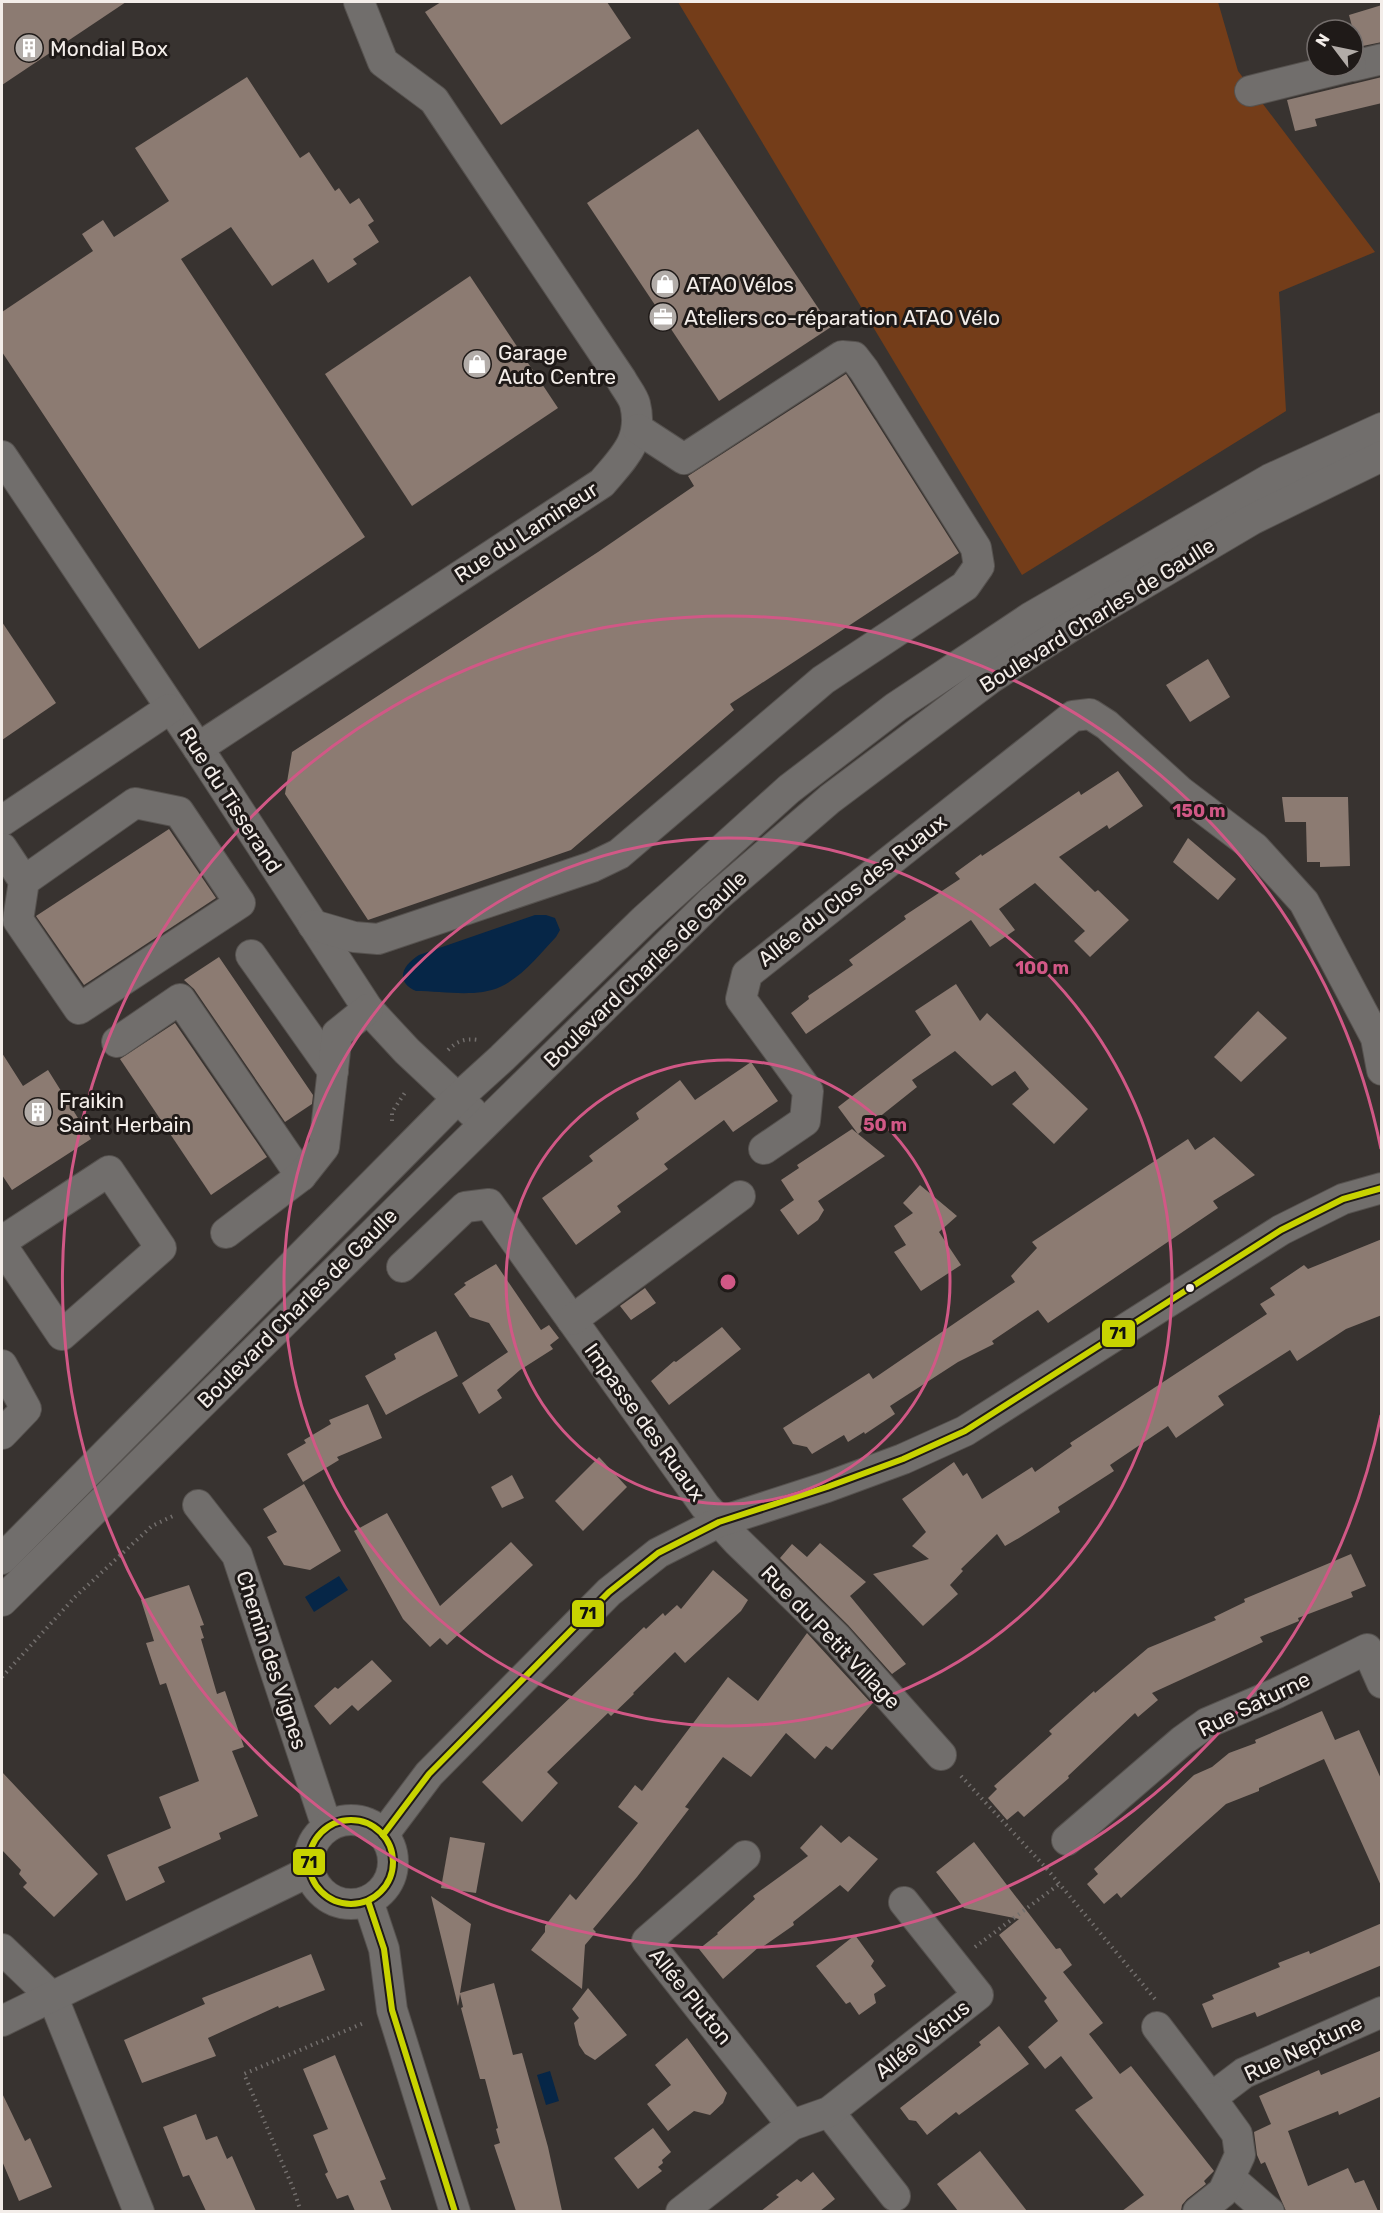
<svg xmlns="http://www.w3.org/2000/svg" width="1383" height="2213" viewBox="0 0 1383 2213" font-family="Rubik,sans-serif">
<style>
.green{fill:#743d19}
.water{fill:#062647}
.building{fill:#8c7b72}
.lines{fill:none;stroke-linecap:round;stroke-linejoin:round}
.minor-casing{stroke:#56524f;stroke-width:32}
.path{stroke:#736f6d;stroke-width:4;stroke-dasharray:1.5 4.5;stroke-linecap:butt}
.minor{stroke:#716e6c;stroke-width:30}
.bus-1-casing{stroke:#1f1a18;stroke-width:10}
.bus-1{stroke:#c8d300;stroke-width:6}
.ring{fill:none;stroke:#d15886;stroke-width:3}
.bus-dot{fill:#f3ede9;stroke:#1f1a18;stroke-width:2}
.labels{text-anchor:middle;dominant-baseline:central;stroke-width:6;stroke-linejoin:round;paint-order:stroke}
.poi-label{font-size:21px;fill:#f3ede9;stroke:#1f1a18;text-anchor:start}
.street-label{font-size:21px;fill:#f3ede9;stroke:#1f1a18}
.centre{fill:#d15886;stroke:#1f1a18;stroke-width:3}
.ring-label{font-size:18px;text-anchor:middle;font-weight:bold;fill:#d15886;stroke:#1f1a18;stroke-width:6;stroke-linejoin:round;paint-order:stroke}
.line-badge{stroke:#1f1a18;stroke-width:2}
.pale-badge-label{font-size:16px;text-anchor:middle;font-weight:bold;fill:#111}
</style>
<rect width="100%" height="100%" fill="#383330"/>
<polygon class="green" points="678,2 1218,2 1238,71 1375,252 1279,292 1286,411 1022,575"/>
<g class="water">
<path d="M 535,915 L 546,915 L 555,918 L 560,930 L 556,937 C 540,954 522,977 500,987 C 476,998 442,991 416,991 C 394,981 403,965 419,955 Z"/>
<polygon points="339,1576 348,1590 314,1612 305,1597"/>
<polygon points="550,2071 559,2101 546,2105 537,2075"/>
</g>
<g class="building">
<polygon points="2,2 126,2 2,85"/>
<polygon points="441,2 607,2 631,38 501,125 425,12"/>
<polygon points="1382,5 1382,42 1353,48 1353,30 1349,15"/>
<polygon points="247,77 300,158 309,152 335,191 339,188 350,204 359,198 374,221 368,225 379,242 353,259 357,264 328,283 313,259 272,286 231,227 181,259 365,537 199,649 2,352 2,312 93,251 82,234 103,220 114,237 169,201 135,148"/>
<polygon points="1382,77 1382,103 1315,119 1317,126 1295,131 1287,100"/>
<polygon points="698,129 831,327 719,401 587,203"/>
<polygon points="470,276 558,408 412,506 325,374"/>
<polygon points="846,374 959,553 730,704 734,710 571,850 368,920 285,794 292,752 598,552 694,486 688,476"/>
<polygon points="2,622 56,703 2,740"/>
<polygon points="1208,659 1230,697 1190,722 1166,685"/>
<polygon points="1118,771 1143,806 1109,829 1107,825 1059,857 1095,892 1098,890 1129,920 1090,957 1074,941 1085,931 1035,883 999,909 1015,930 1002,939 990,947 971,920 806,1034 791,1013 809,999 808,996 853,965 849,960 906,919 904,916 960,879 955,873 981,854 982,856 1079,791 1081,795"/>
<polygon points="1282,797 1348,797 1350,866 1320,867 1320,862 1307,862 1306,822 1285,822"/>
<polygon points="169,829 216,898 84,985 36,916"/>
<polygon points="1188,838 1236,879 1218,900 1173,862"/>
<polygon points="219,957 313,1095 312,1104 285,1122 194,989 184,980"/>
<polygon points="956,984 980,1021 987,1013 1088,1109 1054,1144 1012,1104 1029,1089 1015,1071 992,1086 955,1051 912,1080 917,1087 858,1134 885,1156 818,1201 824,1210 818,1220 798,1235 780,1210 794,1200 781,1180 799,1168 797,1165 852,1129 858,1134 838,1107 931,1035 915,1011"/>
<polygon points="1258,1011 1287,1038 1241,1082 1214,1057"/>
<polygon points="175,1023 267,1157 211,1195 120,1059"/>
<polygon points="2,1053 23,1086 48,1070 91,1139 12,1190 2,1175"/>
<polygon points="751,1062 778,1101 733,1132 724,1120 664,1164 668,1169 617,1206 621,1212 576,1245 542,1198 593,1161 589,1156 639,1119 636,1113 680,1080 695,1100"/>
<polygon points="1214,1137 1255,1175 1213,1201 1218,1208 1048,1323 1038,1310 992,1341 994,1344 958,1362 890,1406 895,1414 865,1434 864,1432 848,1442 844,1435 812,1454 807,1447 793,1444 783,1428 869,1373 873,1379 1015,1282 1011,1276 1037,1248 1032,1242 1188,1139 1195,1150"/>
<polygon points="920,1185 957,1216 939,1232 961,1265 921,1291 894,1252 906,1245 894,1226 913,1213 903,1203"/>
<polygon points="1382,1239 1382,1315 1346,1329 1297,1361 1290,1350 1218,1396 1224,1405 1176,1438 1168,1426 1110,1465 1114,1471 1058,1507 1060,1512 1019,1538 1005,1546 997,1534 961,1569 963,1571 950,1585 958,1594 923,1626 873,1574 929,1559 912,1546 926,1532 902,1499 954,1462 963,1476 967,1473 982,1499 1032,1467 1035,1472 1072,1446 1070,1443 1267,1314 1260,1304 1275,1295 1270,1288 1304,1265 1308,1269"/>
<polygon points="496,1264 541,1330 549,1325 559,1338 550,1345 553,1349 520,1370 497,1390 502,1398 479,1414 462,1383 508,1352 489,1323 470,1317 454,1294 466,1285 464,1283"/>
<polygon points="645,1288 656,1303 631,1320 620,1306"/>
<polygon points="722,1327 741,1349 669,1405 651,1381 674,1361 676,1362"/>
<polygon points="436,1331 458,1376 386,1415 365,1376 396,1359 394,1354"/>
<polygon points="368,1404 382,1438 337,1457 339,1460 303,1482 287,1454 306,1443 304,1440 331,1424 329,1420"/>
<polygon points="599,1457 627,1487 583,1531 555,1501"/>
<polygon points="512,1475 524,1498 502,1508 491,1487"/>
<polygon points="304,1484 341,1551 310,1570 284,1565 267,1537 277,1532 263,1509"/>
<polygon points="387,1513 440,1606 511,1542 533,1565 447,1645 440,1638 430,1647 403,1619 354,1531"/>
<polygon points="820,1543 866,1582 850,1596 906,1664 892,1674 848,1625 780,1558 792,1544 807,1557"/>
<polygon points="1351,1554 1366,1586 1351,1592 1353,1597 1298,1618 1299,1621 1260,1637 1263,1642 1152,1693 1158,1700 1138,1717 1135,1713 1068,1776 1069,1778 1024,1817 1018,1811 1007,1820 988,1798 997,1789 994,1786 1052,1734 1049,1731 1094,1691 1095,1693 1148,1648 1216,1620 1214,1617 1245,1602 1244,1599"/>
<polygon points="713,1570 748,1600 741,1611 685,1663 675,1652 633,1693 634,1694 611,1716 608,1713 547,1772 558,1783 522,1822 482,1782 644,1627 646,1629 663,1613 665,1616 677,1605 681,1609"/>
<polygon points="189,1585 204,1625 200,1626 204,1638 201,1639 217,1694 225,1691 244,1747 232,1751 258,1816 219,1833 221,1839 158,1867 165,1882 126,1901 107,1855 171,1828 159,1797 199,1781 166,1683 160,1685 146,1643 154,1641 141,1600"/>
<polygon points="807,1633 872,1704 832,1750 826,1746 815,1759 786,1733 751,1777 723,1757 685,1807 689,1809 637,1877 593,1929 596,1932 585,1945 582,1989 531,1950 545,1932 545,1926 570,1894 576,1900 638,1823 618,1807 635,1785 642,1791 728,1677 758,1701"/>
<polygon points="372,1660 392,1681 358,1711 352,1705 330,1725 314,1706 335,1687 338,1689"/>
<polygon points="1322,1711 1335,1740 1359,1730 1382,1781 1382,1888 1324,1759 1259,1788 1259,1791 1226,1804 1121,1898 1117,1893 1104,1904 1087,1884 1098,1874 1094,1869 1194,1775 1212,1767 1229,1753 1256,1743 1255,1740"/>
<polygon points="2,1772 98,1874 54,1917 23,1887 27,1883 19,1874 21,1870 2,1850"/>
<polygon points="821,1825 841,1843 849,1836 878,1859 848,1892 840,1885 793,1922 794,1925 761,1948 760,1946 723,1979 699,1949 718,1934 717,1933 755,1899 753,1896 808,1856 800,1848"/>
<polygon points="450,1837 485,1843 476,1893 441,1888"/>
<polygon points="974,1842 1056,1949 1060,1948 1072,1965 1063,1972 1103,2023 1089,2034 1120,2074 1131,2066 1214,2171 1204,2181 1206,2184 1187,2199 1182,2205 1181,2211 1122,2211 1144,2195 1075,2110 1093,2098 1061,2056 1045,2069 1028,2047 1058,2021 1044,2001 1047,1998 999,1935 1019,1919 964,1908 936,1872"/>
<polygon points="431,1896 471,1924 460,1993 494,1983 513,2055 522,2053 548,2147 562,2211 516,2211 494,2145 500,2143 496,2129 498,2128 485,2079 480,2079 461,2008 463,2007 460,1994 458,2006"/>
<polygon points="1382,1923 1382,1965 1257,2017 1255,2012 1212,2028 1202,2004 1214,1999 1212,1995 1280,1967 1278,1963 1309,1951 1310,1954"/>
<polygon points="855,1935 874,1961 871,1966 886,1986 874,1994 876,2003 859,2015 850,2002 846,2004 816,1966"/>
<polygon points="311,1954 325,1990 279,2008 278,2006 208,2038 216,2056 142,2083 124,2040 205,2004 202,1998"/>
<polygon points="588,1988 627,2035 595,2060 585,2054 579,2045 574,2023 579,2018 572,2009"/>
<polygon points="999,2026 1029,2064 959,2115 956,2112 927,2135 916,2121 909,2120 900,2108 981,2045 979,2042"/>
<polygon points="687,2038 727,2093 723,2103 710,2115 694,2111 668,2131 647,2104 671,2085 655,2065"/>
<polygon points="1382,2050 1382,2096 1339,2115 1338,2111 1288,2131 1308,2186 1348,2168 1355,2183 1364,2180 1378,2211 1286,2211 1265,2162 1261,2164 1257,2155 1254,2132 1271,2124 1259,2096 1319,2070 1321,2075"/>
<polygon points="335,2055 386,2179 380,2181 392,2211 355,2211 348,2195 337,2199 325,2174 328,2172 313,2135 328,2129 303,2069"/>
<polygon points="2,2093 25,2141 30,2138 52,2187 19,2201 2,2161"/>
<polygon points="196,2114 206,2140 217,2136 227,2159 232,2156 256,2211 206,2211 189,2175 183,2177 163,2127"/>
<polygon points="653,2128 671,2152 662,2160 663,2163 658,2167 662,2171 638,2189 614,2158"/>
<polygon points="980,2151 1027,2211 958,2211 937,2184"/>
<polygon points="813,2172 835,2199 820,2211 761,2211 779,2197 776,2195 797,2179 801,2182"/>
</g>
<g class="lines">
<g class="minor-casing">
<g id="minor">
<polyline points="1353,66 1382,59"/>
<polyline points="1250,91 1351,66"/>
<polyline points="2,456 198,748 368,1009 407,1051 472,1112"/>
<path d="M 198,748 L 602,483 C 623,458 644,440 635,404 C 633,396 625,387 621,379 L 434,100 L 383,62 L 359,2"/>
<polyline points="2,821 169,709"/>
<polyline points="2,848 24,881 18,920 79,1009 240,903 179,812 135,803 24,881"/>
<polyline points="313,925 354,937 378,939 592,867 619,854 823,680 965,586 979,566 976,548 864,370 854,357 842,356 684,459 638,429"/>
<polyline points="251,955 333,1071"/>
<polyline points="117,1042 180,999 301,1176"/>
<polyline points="764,1149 805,1121 808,1091 741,999 747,974 1073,716 1090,714 1107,725 1181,792 1255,848 1304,902 1376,1038 1382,1070"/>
<polyline points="226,1233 301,1176 324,1147 337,1034 368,1009"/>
<polyline points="2,1241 109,1171 161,1248 62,1335 2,1246"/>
<polyline points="402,1267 465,1207 489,1204 705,1506 737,1541 836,1637 941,1755"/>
<polyline points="572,1320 740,1196"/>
<polyline points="2,1365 26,1409 2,1434"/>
<polyline points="198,1505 237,1555 323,1815 329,1826"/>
<polyline points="2,1559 458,1098 502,1058 644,920 789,789 896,707 1031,617 1270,479 1382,428"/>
<polyline points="2,1601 401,1206 714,899 830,799 991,678 1070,627 1253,519 1382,456"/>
<circle cx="351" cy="1862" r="42"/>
<polyline points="383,1835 429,1774 609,1592 658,1553 719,1522 827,1487 903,1459 965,1431 1281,1230 1343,1199 1382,1188"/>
<polyline points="1067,1840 1182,1741 1207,1723 1277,1693 1367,1649 1382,1683"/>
<polyline points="745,1856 647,1941 792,2125"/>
<polyline points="368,1901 384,1949 392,2010 455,2212"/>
<polyline points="2,1949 53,1998 139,2212"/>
<polyline points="2,2021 298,1877 311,1873"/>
<polyline points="1157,2027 1211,2098 1244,2073 1382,2012"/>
<polyline points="829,2112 895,2196"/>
<polyline points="1230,2178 1269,2212"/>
<polyline points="681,2212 792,2125 829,2112 978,1995 904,1902"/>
<polyline points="1198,2212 1223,2192 1240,2155 1237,2134 1211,2098"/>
</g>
</g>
<g class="path">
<path d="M 448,1050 C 457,1041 465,1038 478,1040"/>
<polyline points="392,1121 392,1112 406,1091"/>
<polyline points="2,1677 75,1597 152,1526 173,1516"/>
<polyline points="961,1776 1047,1869 1155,1999"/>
<polyline points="975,1947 1058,1885"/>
<polyline points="301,2212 293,2188 244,2074 366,2022"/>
</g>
<use href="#minor" class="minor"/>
<g class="bus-1-casing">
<g id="bus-1">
<circle cx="351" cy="1862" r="42"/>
<polyline points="383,1835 429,1774 609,1592 658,1553 719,1522 827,1487 903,1459 965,1431 1281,1230 1343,1199 1382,1188"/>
<polyline points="368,1901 384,1949 392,2010 455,2212"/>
</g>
</g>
<use href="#bus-1" class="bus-1"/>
</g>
<g class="ring">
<circle cx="728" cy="1282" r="222"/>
<circle cx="728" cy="1282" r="444"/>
<path d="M1381 1415A666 666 0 1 1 1381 1149"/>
</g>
<defs>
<g id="building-disc" transform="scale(1.5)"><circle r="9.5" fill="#b2aca8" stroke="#1f1a18"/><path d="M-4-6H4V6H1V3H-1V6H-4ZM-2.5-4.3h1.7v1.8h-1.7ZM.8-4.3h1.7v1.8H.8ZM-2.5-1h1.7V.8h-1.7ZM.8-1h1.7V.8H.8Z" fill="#fff"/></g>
<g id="shop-disc" transform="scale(1.5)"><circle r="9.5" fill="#b2aca8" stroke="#1f1a18"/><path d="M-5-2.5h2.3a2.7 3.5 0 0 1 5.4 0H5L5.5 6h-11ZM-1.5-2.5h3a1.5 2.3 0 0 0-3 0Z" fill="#fff"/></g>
<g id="office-disc" transform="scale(1.5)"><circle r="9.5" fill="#b2aca8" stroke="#1f1a18"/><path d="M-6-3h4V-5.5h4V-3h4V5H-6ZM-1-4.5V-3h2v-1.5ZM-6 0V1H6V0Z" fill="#fff"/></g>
</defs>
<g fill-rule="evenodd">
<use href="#building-disc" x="29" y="48"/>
<use href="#shop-disc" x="665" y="284"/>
<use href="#office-disc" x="663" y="317"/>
<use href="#shop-disc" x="477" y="364"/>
<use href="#building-disc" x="38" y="1112"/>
</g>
<circle class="bus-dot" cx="1190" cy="1288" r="5"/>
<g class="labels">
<g class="poi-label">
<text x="50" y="48">Mondial Box</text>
<text x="686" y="284">ATAO Vélos</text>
<text x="684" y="317">Ateliers co-réparation ATAO Vélo</text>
<text x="498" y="352">Garage<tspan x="498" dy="24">Auto Centre</tspan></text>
<text x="59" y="1100">Fraikin<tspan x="59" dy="24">Saint Herbain</tspan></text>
</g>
<g class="street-label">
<text transform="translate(526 532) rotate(-33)">Rue du Lamineur</text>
<text transform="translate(1097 615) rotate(-32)">Boulevard Charles de Gaulle</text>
<text transform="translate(231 800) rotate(57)">Rue du Tisserand</text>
<text transform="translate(852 890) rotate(-38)">Allée du Clos des Ruaux</text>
<text transform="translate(645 969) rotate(-44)">Boulevard Charles de Gaulle</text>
<text transform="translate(297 1308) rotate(-45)">Boulevard Charles de Gaulle</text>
<text transform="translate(645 1422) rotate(54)">Impasse des Ruaux</text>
<text transform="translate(831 1637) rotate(46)">Rue du Petit Village</text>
<text transform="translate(272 1660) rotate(72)">Chemin des Vignes</text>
<text transform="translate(1254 1704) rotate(-26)">Rue Saturne</text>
<text transform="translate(691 1996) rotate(51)">Allée Pluton</text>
<text transform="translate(922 2039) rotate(-38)">Allée Vénus</text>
<text transform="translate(1303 2048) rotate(-25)">Rue Neptune</text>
</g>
</g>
<circle cx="728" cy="1282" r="9" class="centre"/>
<g class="ring-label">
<text x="1199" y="817">150 m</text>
<text x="1042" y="974">100 m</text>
<text x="885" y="1131">50 m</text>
</g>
<g class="line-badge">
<rect x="1101" y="1319" width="35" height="29" rx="6" fill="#c8d300"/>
<rect x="571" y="1599" width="34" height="29" rx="6" fill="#c8d300"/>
<rect x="292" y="1848" width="34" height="28" rx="6" fill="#c8d300"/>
</g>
<g class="pale-badge-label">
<text x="1118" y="1339">71</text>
<text x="588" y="1619">71</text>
<text x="309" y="1868">71</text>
</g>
<rect width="1383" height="2213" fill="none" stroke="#f3ede9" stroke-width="6"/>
<g transform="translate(1335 48) rotate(302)"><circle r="28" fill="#1f1a18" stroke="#746e6c" stroke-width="1.5"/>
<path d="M0-4.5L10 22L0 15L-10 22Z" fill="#b2aca8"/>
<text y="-9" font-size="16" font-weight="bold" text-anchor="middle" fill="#f3ede9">N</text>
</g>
</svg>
